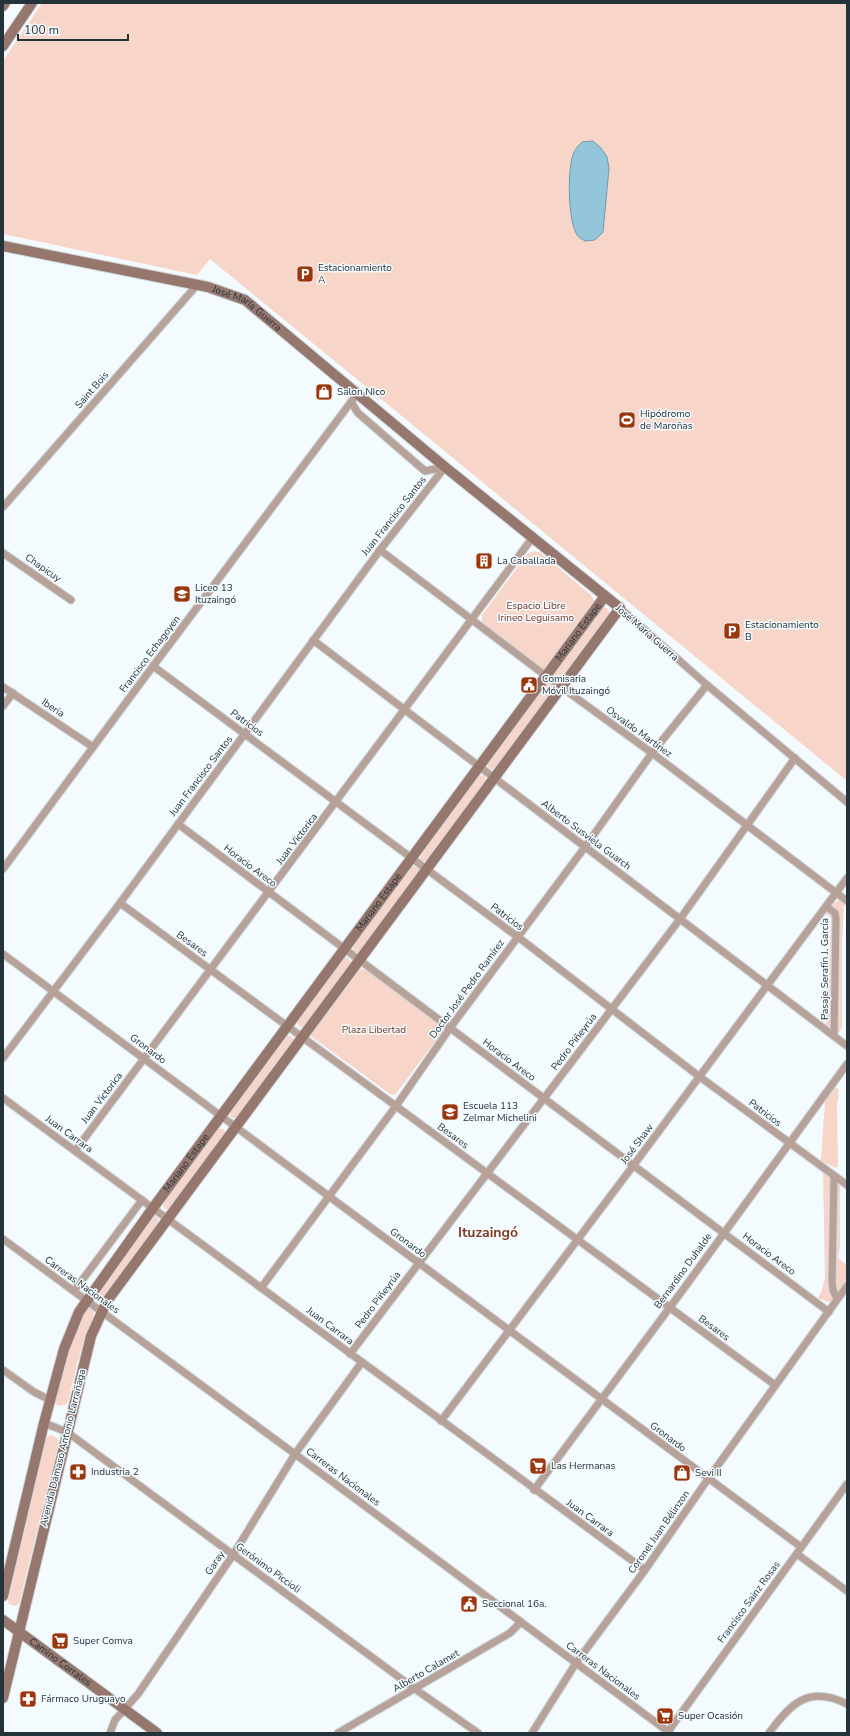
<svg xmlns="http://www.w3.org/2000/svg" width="850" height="1736" viewBox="0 0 850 1736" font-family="'Nunito Sans',sans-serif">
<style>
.green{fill:#f8d5c9}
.water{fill:#93c5db;stroke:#7299ab}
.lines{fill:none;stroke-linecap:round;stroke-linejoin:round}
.street-casing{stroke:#cfd7dc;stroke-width:9}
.secondary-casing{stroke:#cfd7dc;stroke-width:12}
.street{stroke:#b7a29a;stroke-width:7}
.secondary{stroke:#96776d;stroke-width:10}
.labels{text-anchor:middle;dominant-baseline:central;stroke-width:3;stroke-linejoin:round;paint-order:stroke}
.poi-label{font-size:10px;fill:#24333a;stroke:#f4fbff;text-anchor:start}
.street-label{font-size:10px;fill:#24333a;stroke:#f4fbff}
.park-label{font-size:10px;fill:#743723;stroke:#f4fbff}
.district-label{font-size:14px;font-weight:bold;fill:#7f3c25;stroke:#f4fbff}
</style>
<rect width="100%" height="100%" fill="#f4fbff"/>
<g class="green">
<polygon points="42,3 847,3 847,781 210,259 197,275 3,234 3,61"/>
<polygon points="534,551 541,553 592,596 594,601 592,606 544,670 482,623 482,615 528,553"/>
<polygon points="603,608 607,608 610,613 561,678 556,678 554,676 556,671"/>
<polygon points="547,684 551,684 554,689 494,769 489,769 488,766 488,763"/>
<polygon points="484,775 486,781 427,861 422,861 420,859 421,855 479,776"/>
<polygon points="413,866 417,866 420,871 360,952 355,952 353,949 354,945"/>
<polygon points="839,900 844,901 842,946 842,1027 839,1033 826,1027 831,918 825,913 833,904"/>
<polygon points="344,958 348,958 351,963 304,1027 299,1027 298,1024 298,1020"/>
<polygon points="359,969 366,970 443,1028 442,1032 395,1095 390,1094 312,1037 311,1035"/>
<polygon points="287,1036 291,1036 294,1041 237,1118 232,1118 230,1116 231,1112"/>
<polygon points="836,1087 839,1090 837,1105 838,1166 836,1168 821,1161 825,1101"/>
<polygon points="218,1129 223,1129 226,1134 170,1209 165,1209 163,1206 164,1203"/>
<polygon points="823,1170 840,1182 840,1246 838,1258 847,1265 847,1280 832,1301 828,1302 818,1298 822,1290 825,1278"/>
<polygon points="153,1216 158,1217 158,1223 103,1299 97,1300 95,1298"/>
<path d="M 89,1309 L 92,1309 L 94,1311 C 93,1321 87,1331 84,1341 C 77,1361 73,1381 68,1402 L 65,1405 L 58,1406 L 55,1402 L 64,1361 L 84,1311 Z"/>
<polygon points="52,1435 58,1439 59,1443 19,1604 15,1606 9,1604 8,1601 46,1439 48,1436"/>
</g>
<path class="water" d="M 593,141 L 601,148 L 607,157 L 609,168 L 603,232 L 595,240 L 585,241 C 582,239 577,237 576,233 C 568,218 567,168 574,152 C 576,148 579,145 582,142 Z"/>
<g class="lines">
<g class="street-casing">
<g id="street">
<polyline points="351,402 358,413 425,471 445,467"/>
<polyline points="3,507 197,285"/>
<polyline points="380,550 546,676 652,753 847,901"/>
<polyline points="3,553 71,600"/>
<polyline points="620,608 707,685 847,802"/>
<polyline points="313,640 847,1046"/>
<polyline points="153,666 518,937 700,1077 847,1185"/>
<polyline points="3,687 93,747"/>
<polyline points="3,706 13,693"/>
<polyline points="178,824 829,1312"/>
<polyline points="3,869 139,685 357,394"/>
<polyline points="120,903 775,1385"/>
<polyline points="827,907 835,913 836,918 834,1036"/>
<polyline points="3,954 801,1547"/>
<polyline points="3,1058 120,903 380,550 445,467"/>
<polyline points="3,1098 645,1570"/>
<polyline points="75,1151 533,537"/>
<polyline points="834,1176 832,1282 833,1290 837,1299"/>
<polyline points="3,1239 295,1454 670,1733"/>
<polyline points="261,1288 396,1106 450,1028 585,847 652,753 707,685"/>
<polyline points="74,1291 142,1200"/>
<polyline points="350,1354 680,919 795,758"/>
<polyline points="3,1370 34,1392 50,1400"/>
<polyline points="441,1421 633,1166 847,878"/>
<polyline points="44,1423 67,1432 415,1689 478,1733"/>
<polyline points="534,1490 682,1291 847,1064"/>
<polyline points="797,1554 847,1591"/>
<polyline points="110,1733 115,1720 138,1694 233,1555 295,1454 362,1362"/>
<polyline points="338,1733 510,1633 521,1622"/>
<polyline points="532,1733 576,1663 645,1570 708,1479 847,1286"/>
<polyline points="667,1733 847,1484"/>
<path d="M 769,1733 C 791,1703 809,1685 847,1704"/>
</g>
</g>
<g class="secondary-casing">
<g id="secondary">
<polyline points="3,6 5,3"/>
<polyline points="3,46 32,3"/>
<path id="s1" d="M 3,246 L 208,287 L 245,300 L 445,467 L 620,608 L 107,1301 L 91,1336 L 3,1698"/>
<path id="s2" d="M 3,1596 L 44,1423 L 64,1349 L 79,1312 L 153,1208 L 605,596"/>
<path id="s3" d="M 3,1620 L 157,1733"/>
</g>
</g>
<use href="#street" class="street"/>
<use href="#secondary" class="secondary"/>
</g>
<defs>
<g id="parking-square" transform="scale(0.9)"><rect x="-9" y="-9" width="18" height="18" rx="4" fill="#9c370d" stroke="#f4fbff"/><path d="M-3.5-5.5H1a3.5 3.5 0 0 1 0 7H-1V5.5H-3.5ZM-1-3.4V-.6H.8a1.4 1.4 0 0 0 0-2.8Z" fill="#fff"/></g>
<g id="shop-square" transform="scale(0.9)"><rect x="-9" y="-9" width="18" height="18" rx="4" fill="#9c370d" stroke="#f4fbff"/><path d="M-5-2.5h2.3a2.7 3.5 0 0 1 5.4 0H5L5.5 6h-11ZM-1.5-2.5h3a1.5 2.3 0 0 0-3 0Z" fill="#fff"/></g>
<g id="stadium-square" transform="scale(0.9)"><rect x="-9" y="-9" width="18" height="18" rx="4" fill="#9c370d" stroke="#f4fbff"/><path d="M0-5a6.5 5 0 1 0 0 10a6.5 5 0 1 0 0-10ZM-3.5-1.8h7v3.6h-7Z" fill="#fff"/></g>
<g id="building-square" transform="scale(0.9)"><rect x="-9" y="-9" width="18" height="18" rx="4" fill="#9c370d" stroke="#f4fbff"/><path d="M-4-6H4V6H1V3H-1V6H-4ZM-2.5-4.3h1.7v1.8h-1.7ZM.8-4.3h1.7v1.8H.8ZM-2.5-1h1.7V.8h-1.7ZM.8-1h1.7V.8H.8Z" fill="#fff"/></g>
<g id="school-square" transform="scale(0.9)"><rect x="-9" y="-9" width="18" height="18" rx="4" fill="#9c370d" stroke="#f4fbff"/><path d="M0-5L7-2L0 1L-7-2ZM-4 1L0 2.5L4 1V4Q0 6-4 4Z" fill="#fff"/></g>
<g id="civic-square" transform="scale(0.9)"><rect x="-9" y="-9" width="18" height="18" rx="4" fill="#9c370d" stroke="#f4fbff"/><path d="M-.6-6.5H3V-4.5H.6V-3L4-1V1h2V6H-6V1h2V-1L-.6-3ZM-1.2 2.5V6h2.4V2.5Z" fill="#fff"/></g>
<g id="supermarket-square" transform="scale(0.9)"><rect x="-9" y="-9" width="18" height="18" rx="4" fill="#9c370d" stroke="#f4fbff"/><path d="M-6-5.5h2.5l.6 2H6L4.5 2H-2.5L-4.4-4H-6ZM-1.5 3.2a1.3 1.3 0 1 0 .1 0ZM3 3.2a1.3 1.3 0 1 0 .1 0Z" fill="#fff"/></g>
<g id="pharmacy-square" transform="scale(0.9)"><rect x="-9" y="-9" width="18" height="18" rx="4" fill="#9c370d" stroke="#f4fbff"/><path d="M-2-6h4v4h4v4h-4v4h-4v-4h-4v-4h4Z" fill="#fff"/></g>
</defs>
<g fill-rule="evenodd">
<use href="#parking-square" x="305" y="274"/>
<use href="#shop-square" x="324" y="392"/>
<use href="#stadium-square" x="627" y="420"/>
<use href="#building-square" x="484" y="561"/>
<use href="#school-square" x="182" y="594"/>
<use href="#parking-square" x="732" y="631"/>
<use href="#civic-square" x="529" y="685"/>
<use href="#school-square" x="450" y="1112"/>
<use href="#supermarket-square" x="538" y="1466"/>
<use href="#pharmacy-square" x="78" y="1472"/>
<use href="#shop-square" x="682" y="1473"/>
<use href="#civic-square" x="469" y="1604"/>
<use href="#supermarket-square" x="60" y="1641"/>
<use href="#pharmacy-square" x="28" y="1699"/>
<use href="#supermarket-square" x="665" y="1716"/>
</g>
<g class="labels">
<g class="poi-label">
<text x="318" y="268">Estacionamiento<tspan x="318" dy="12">A</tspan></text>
<text x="337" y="392">Salon NIco</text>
<text x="640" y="414">Hipódromo<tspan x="640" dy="12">de Maroñas</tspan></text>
<text x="497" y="561">La Caballada</text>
<text x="195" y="588">Liceo 13<tspan x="195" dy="12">Ituzaingó</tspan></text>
<text x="745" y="625">Estacionamiento<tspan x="745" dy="12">B</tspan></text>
<text x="542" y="679">Comisaria<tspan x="542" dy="12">Móvil Ituzaingó</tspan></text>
<text x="463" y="1106">Escuela 113<tspan x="463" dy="12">Zelmar Michelini</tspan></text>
<text x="551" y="1466">Las Hermanas</text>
<text x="91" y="1472">Industria 2</text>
<text x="695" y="1473">Sevi II</text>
<text x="482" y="1604">Seccional 16a.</text>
<text x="73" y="1641">Super Comva</text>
<text x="41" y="1699">Fármaco Uruguayo</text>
<text x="678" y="1716">Super Ocasión</text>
</g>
<g class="street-label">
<text stroke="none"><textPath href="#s1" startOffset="254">José María Guerra</textPath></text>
<text transform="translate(92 390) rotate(-49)">Saint Bois</text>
<text transform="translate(394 516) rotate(-52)">Juan Francisco Santos</text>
<text transform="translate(43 568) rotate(35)">Chapicuy</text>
<text stroke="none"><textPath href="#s2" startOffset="1138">Mariano Estape</textPath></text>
<text transform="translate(647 633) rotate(41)">José María Guerra</text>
<text transform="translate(150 654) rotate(-53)">Francisco Echagoyen</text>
<text transform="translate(53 708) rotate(34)">Iberia</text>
<text transform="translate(247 723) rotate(36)">Patricios</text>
<text transform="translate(639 732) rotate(36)">Osvaldo Martínez</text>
<text transform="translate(201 776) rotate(-53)">Juan Francisco Santos</text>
<text transform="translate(586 835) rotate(37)">Alberto Susviela Guarch</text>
<text transform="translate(297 839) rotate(-53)">Juan Victorica</text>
<text transform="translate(250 866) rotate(37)">Horacio Areco</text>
<text stroke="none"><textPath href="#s2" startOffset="802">Mariano Estape</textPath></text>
<text transform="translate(507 917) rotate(37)">Patricios</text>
<text transform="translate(192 944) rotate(36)">Besares</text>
<text transform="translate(825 969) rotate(-90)">Pasaje Serafín J. García</text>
<text transform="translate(467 989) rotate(-54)">Doctor José Pedro Ramírez</text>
<text transform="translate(574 1042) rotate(-53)">Pedro Piñeyrúa</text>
<text transform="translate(148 1049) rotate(37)">Gronardo</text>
<text transform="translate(509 1060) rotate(37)">Horacio Areco</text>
<text transform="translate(102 1098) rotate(-53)">Juan Victorica</text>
<text transform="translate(765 1113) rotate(37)">Patricios</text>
<text transform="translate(69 1134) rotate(36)">Juan Carrara</text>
<text transform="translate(453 1136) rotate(36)">Besares</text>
<text transform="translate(637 1144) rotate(-53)">José Shaw</text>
<text stroke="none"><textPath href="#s2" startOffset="478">Mariano Estape</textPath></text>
<text transform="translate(408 1243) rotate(37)">Gronardo</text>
<text transform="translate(769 1254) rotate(37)">Horacio Areco</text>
<text transform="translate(683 1271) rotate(-54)">Bernardino Duhalde</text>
<text transform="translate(82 1285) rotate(36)">Carreras Nacionales</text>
<text transform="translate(378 1300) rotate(-53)">Pedro Piñeyrúa</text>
<text transform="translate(330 1326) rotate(37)">Juan Carrara</text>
<text transform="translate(714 1328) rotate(36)">Besares</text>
<text transform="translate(668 1437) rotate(37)">Gronardo</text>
<text transform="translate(63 1448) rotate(-76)">Avenida Dámaso Antonio Larrañaga</text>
<text transform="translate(343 1477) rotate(37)">Carreras Nacionales</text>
<text transform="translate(590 1518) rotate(36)">Juan Carrara</text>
<text transform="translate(659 1532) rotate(-55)">Coronel Juan Bélinzon</text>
<text transform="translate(215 1563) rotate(-56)">Garay</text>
<text transform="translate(268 1568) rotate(36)">Gerónimo Piccioli</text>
<text transform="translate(749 1602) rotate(-54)">Francisco Sainz Rosas</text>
<text stroke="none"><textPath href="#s3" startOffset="71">Camino Corrales</textPath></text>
<text transform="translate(426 1671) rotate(-30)">Alberto Calamet</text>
<text transform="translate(603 1671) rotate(37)">Carreras Nacionales</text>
</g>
<g class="park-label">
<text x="536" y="606">Espacio Libre<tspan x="536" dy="12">Irineo Leguisamo</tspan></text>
<text x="374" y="1030">Plaza Libertad</text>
</g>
<g class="district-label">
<text x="488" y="1232">Ituzaingó</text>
</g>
</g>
<rect width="850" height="1736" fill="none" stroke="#24333a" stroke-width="8"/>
<path d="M18 34v6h110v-6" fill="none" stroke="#24333a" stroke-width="2"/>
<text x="24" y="34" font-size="12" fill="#24333a" stroke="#f4fbff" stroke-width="3" paint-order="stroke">100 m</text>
</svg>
